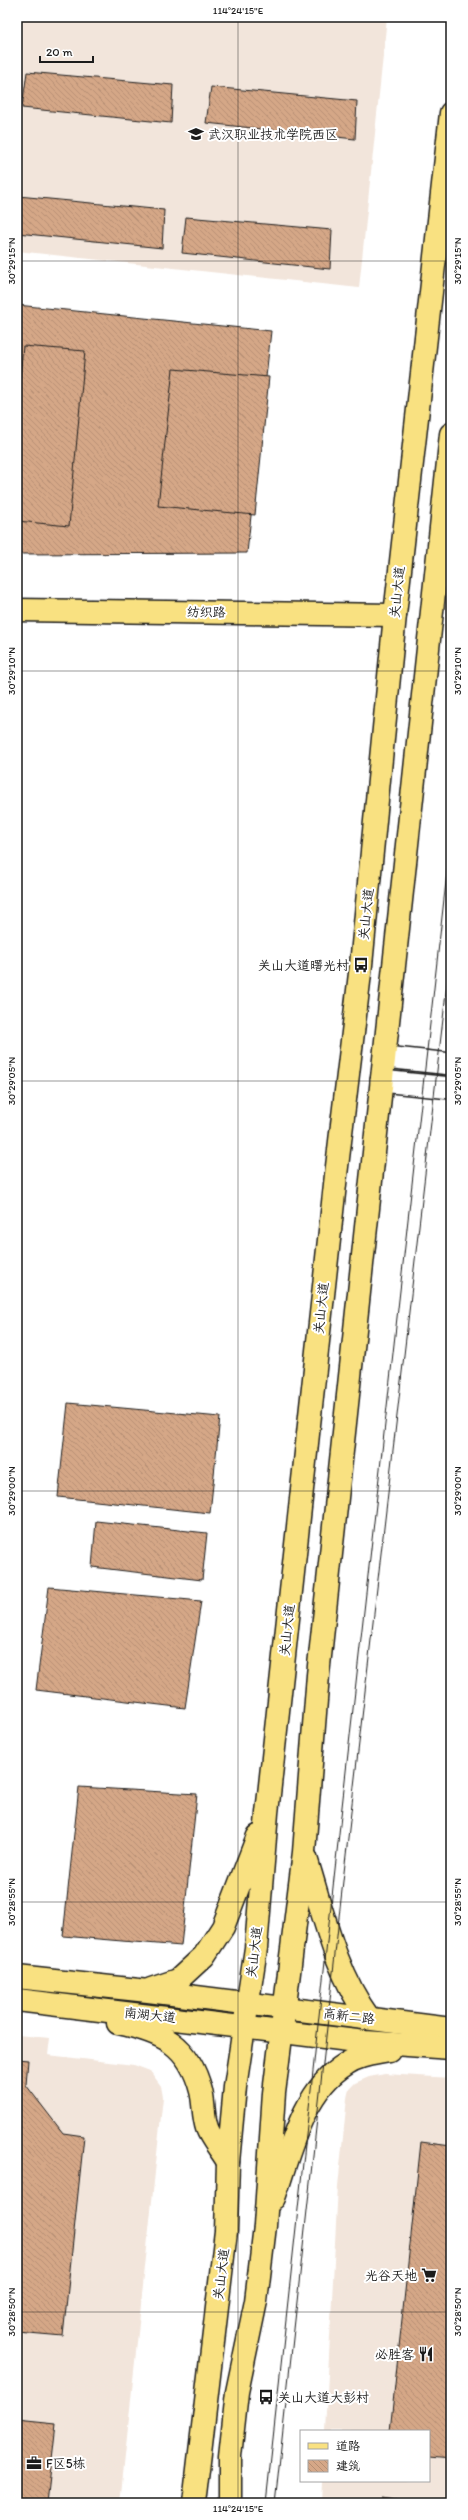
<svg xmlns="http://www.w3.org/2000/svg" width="468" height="2520" viewBox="0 0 468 2520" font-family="Itim,'LXGW WenKai TC',sans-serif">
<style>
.built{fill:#f2e5db}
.building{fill:url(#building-back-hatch);stroke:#1c1c1c}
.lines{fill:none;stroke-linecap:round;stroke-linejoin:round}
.minor-casing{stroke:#1c1c1c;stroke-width:24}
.major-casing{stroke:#1c1c1c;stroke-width:25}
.minor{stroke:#fff;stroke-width:21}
.major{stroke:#f9e181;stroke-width:22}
.tram{stroke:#1c1c1c;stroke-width:1}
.ticks{fill:none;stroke:#1c1c1c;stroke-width:1;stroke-opacity:0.45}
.labels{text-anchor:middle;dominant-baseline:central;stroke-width:4;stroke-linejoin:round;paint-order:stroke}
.poi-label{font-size:13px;fill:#1c1c1c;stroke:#fff;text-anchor:start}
.street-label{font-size:13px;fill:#1c1c1c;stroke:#fff}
.neatline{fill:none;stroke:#1c1c1c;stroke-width:1.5}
.ticks-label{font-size:10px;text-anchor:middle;fill:#1c1c1c}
</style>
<defs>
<pattern id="building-back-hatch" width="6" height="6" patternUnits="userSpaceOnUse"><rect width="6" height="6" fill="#d5a787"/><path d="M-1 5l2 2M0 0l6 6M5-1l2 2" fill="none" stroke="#b68f74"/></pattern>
</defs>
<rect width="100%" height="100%" fill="#fff"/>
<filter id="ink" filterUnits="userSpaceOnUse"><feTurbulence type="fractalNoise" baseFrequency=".025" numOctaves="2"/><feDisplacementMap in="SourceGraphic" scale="8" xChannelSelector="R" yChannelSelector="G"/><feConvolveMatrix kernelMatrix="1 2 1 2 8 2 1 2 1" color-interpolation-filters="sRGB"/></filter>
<g filter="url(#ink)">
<g class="built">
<polygon points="17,17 387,17 359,288 17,251"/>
<polygon points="17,2035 50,2038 48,2055 134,2065 150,2071 161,2086 163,2097 120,2503 17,2503"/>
<polygon points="385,2074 451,2078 451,2503 321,2503 322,2481 429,2481 429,2431 325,2431 338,2186 347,2098 349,2089 355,2083 369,2077"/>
</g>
<g class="building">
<polygon points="27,72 173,85 171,123 22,108"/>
<polygon points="211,87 357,101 355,139 206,123"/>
<polygon points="18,196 164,210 162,248 17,233"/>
<polygon points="186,217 332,230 330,269 182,253"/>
<polygon points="17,305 271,331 247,553 17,554"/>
<polygon points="23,346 85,351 69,526 17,521 17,411"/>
<polygon points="173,369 269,377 255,515 158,506"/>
<polygon points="68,1403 220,1417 210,1513 58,1497"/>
<polygon points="96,1521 207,1533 202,1580 92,1567"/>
<polygon points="49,1587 201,1601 185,1708 36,1690"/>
<polygon points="79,1787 197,1794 181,1946 63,1936"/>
<polygon points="17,2059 28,2060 26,2085 63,2133 84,2136 63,2336 17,2332"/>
<polygon points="421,2142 451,2146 451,2460 429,2458 429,2431 390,2431"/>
<polygon points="17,2420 56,2424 47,2503 17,2503"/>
<polygon points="381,2499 408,2503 380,2503"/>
</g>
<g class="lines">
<g class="minor-casing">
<g id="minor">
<polyline points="385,1057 451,1064"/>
<polyline points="381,1081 451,1088"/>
</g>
</g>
<g class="major-casing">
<g id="major">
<polyline points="17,610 395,615"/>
<path d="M 306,1858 C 323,1912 335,1972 369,2018"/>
<polyline points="17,1977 148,1991 451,2029"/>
<polyline points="151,1989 178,1980 204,1956 223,1927 258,1836"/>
<polyline points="17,2000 365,2042 451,2048"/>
<path d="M 118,2023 C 162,2032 189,2044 201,2091 C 204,2103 203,2116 207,2128 C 211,2139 222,2151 228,2162"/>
<path d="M 274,2198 C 290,2152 302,2091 346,2064 C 359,2055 375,2054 389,2051"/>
<polyline points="194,2503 226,2231 228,2162 235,2087 256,1948 267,1813 336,1175 361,965 395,615 451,113"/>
<polyline points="230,2503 230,2456 237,2392 256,2301 265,2226 274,2093 304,1852 318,1675 451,434"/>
</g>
</g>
<use href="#minor" class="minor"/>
<use href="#major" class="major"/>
<g class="tram">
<polyline points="266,2503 334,1878 451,837"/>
<polyline points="275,2503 343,1881 451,950"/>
</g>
</g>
</g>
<path class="ticks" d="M 238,17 L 238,2503M 17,261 L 451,261M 17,671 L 451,671M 17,1081 L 451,1081M 17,1491 L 451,1491M 17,1902 L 451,1902M 17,2312 L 451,2312"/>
<defs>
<g id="university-bare" transform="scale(1.2)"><path d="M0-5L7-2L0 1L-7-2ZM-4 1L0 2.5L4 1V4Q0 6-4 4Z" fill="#1c1c1c" stroke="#fff" stroke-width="2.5" paint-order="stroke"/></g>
<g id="bus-bare" transform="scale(1.2)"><path d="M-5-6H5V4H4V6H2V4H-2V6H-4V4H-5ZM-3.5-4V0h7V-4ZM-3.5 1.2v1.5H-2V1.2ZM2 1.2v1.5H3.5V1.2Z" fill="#1c1c1c" stroke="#fff" stroke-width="2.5" paint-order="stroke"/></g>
<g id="supermarket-bare" transform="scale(1.2)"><path d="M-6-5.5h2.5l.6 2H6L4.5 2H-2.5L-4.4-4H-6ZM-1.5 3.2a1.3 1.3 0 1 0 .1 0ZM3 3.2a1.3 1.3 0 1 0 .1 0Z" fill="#1c1c1c" stroke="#fff" stroke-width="2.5" paint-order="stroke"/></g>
<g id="restaurant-bare" transform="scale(1.2)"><path d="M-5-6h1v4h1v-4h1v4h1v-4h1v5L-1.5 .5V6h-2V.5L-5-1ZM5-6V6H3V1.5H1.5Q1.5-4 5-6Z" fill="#1c1c1c" stroke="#fff" stroke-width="2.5" paint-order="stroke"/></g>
<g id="office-bare" transform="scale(1.2)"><path d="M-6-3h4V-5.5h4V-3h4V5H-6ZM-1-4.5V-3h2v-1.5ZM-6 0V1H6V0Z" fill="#1c1c1c" stroke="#fff" stroke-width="2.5" paint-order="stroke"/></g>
</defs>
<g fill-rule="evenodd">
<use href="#university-bare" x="196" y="134"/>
<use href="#bus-bare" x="361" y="965"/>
<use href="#supermarket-bare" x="429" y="2275"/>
<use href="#restaurant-bare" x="426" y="2354"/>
<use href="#bus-bare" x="266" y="2397"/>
<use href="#office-bare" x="34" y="2463"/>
</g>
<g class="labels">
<g class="poi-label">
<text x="208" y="134">武汉职业技术学院西区</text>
<text x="349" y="965" text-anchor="end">关山大道曙光村</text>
<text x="417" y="2275" text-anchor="end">光谷天地</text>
<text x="414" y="2354" text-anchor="end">必胜客</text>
<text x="278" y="2397">关山大道大彭村</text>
<text x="46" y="2463">F区5栋</text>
</g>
<g class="street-label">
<text transform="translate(397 592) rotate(-84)">关山大道</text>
<text transform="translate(206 612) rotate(1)">纺织路</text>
<text transform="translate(366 914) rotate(-84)">关山大道</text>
<text transform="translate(321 1308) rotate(-84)">关山大道</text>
<text transform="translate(287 1630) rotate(-84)">关山大道</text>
<text transform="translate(254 1952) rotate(-83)">关山大道</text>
<text transform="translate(150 2015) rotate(6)">南湖大道</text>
<text transform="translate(349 2016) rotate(7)">高新二路</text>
<text transform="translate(221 2274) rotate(-83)">关山大道</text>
</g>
</g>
<rect width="468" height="2520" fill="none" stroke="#fff" stroke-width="44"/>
<rect x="300" y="2430" width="130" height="52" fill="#ffffff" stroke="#a4a4a4"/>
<rect x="308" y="2443" width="20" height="6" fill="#f9e181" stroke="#a4a4a4"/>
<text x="336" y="2450" font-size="12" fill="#1c1c1c">道路</text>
<rect x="308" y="2460" width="20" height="12" fill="url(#building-back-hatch)" stroke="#a4a4a4"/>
<text x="336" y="2470" font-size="12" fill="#1c1c1c">建筑</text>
<path d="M40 56v6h53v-6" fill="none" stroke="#1c1c1c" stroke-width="2"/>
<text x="46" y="56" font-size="12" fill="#1c1c1c" stroke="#ffffff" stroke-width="3" paint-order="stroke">20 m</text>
<rect x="22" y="22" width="424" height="2476" class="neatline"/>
<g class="ticks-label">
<text x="238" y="14">114°24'15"E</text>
<text transform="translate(11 261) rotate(-90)" y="4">30°29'15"N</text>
<text transform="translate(457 261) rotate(-90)" y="4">30°29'15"N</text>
<text transform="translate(11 671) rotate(-90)" y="4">30°29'10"N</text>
<text transform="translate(457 671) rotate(-90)" y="4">30°29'10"N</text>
<text transform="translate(11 1081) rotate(-90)" y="4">30°29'05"N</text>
<text transform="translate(457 1081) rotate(-90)" y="4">30°29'05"N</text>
<text transform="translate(11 1491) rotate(-90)" y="4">30°29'00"N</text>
<text transform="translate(457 1491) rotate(-90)" y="4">30°29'00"N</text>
<text transform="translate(11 1902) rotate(-90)" y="4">30°28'55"N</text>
<text transform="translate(457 1902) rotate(-90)" y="4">30°28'55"N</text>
<text transform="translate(11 2312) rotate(-90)" y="4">30°28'50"N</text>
<text transform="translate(457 2312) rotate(-90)" y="4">30°28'50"N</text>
<text x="238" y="2512">114°24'15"E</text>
</g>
</svg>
